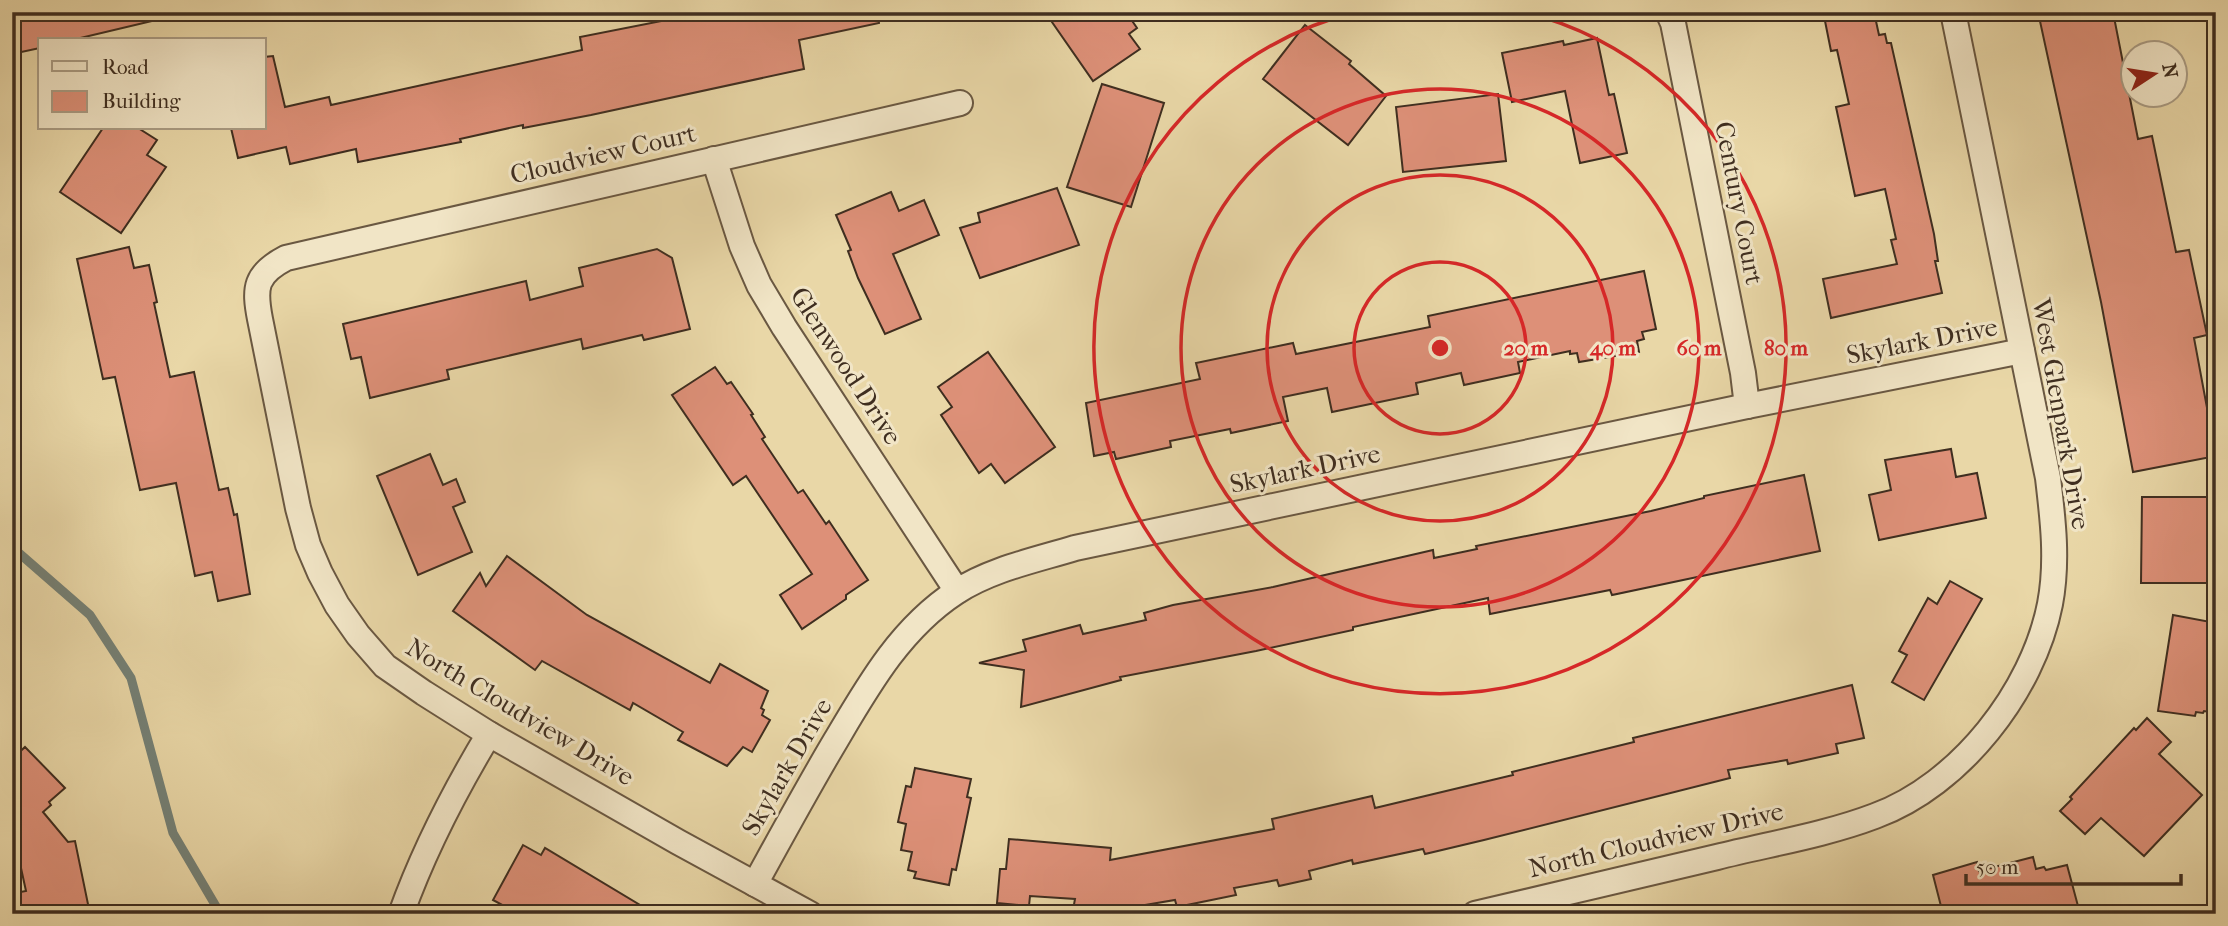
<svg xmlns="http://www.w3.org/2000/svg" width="2228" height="926" viewBox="0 0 2228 926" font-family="'IM FELL French Canon',serif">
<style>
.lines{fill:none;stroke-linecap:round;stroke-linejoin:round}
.stream{stroke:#758176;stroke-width:9}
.building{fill:#dd9078;stroke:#3f2e20;stroke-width:2}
.minor-casing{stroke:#6a5842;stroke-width:28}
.minor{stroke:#f1e5c6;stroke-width:24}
.ring{fill:none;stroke:#d62828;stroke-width:3.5}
.labels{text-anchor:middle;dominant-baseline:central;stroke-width:6;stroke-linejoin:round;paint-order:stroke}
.street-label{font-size:26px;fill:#3f2e20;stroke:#f1e5c6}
.centre{fill:#d62828;stroke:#f1e5c6;stroke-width:3.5}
.ring-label{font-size:21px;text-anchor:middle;font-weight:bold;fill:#d62828;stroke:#f1e5c6;stroke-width:6;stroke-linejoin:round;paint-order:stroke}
</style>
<rect width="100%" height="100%" fill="#e9d7a7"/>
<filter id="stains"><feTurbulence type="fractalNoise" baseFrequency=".00286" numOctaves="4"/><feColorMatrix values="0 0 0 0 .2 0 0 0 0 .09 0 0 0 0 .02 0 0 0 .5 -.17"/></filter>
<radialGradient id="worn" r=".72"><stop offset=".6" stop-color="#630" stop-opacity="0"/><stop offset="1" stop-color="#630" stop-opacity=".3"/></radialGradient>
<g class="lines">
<polyline class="stream" points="12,547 90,615 131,678 173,833 217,908 232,914"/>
</g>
<g class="building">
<polygon points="12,12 151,12 152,21 72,40 40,40 40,48 12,54"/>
<polygon points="707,12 878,12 879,23 799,40 804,69 591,115 523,128 523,125 460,139 461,142 358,162 356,149 290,164 286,147 238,158 231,128 264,128 264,57 273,56 285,107 329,97 331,105 582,50 580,37"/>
<polygon points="1045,12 1126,12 1137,28 1129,34 1140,49 1093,81"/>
<polygon points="1830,12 1874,12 1879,35 1885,34 1887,43 1891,43 1934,234 1938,261 1935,261 1942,293 1831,318 1823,279 1897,264 1891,240 1896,239 1885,189 1855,196 1836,107 1849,104 1837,50 1831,51 1824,16 1830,15"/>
<polygon points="2038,12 2113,12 2138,139 2152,136 2176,252 2189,250 2207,335 2194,338 2216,456 2133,472 2101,302"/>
<polygon points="1305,25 1351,61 1349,64 1386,96 1348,145 1263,79"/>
<polygon points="1597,38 1609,95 1614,94 1627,153 1580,163 1565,91 1512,102 1502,53 1563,41 1564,45"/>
<polygon points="1102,84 1164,103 1131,207 1067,187"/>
<polygon points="1498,94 1506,161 1403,172 1396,107"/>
<polygon points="103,128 138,128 157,140 147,155 166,167 121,233 60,192"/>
<polygon points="1057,188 1079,245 980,278 960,228 980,222 978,213"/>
<polygon points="891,192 899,211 924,200 939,235 893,254 921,319 885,334 858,278 848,251 851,250 836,215"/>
<polygon points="129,247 134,268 149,265 157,302 154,303 170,377 194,372 219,490 228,488 234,515 237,514 250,594 218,601 212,572 195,576 176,483 140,490 115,377 103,379 77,259"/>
<polygon points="657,249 672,258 690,329 644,340 642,335 583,349 581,339 447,370 449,379 370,398 361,357 351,359 343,324 526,281 530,300 583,286 579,268"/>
<polygon points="1644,271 1656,329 1642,332 1644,339 1637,341 1639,352 1579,362 1577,353 1570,354 1570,351 1518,362 1520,373 1464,385 1461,373 1416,383 1418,394 1332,412 1327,388 1283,397 1288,421 1231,433 1230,429 1170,441 1171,447 1116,459 1114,452 1094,456 1086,403 1200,379 1196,363 1293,343 1296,354 1430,327 1428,316"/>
<polygon points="988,352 1055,447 1005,483 991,464 979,473 941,415 952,407 938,387"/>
<polygon points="715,367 727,384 731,382 753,414 751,415 765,437 762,439 798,493 803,490 826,524 829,521 868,580 846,595 846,599 802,629 780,595 812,574 746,476 733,485 672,395"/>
<polygon points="1951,449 1956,477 1977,473 1986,518 1879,540 1869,495 1891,490 1885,460"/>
<polygon points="430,454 443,485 456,479 465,502 453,507 472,552 418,575 377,476"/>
<polygon points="1804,475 1820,551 1612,595 1610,590 1490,614 1488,598 1353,627 1353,630 1256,651 1120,677 1121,680 1021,707 1024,670 979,663 1026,651 1023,640 1080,625 1083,634 1146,620 1144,613 1173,605 1273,587 1433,550 1434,558 1477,549 1476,546 1651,511 1704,498 1704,496"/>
<polygon points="2142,497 2216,497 2216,583 2141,583"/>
<polygon points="507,556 587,615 710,683 720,664 768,691 761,708 764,710 762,715 770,720 752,752 743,747 727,766 678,740 683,732 633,703 630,710 542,661 535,670 453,611 480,573 486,586"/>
<polygon points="1950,581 1982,599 1924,700 1892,682 1907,655 1899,651 1928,598 1937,604"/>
<polygon points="2173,615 2216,623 2216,713 2204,711 2203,713 2196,712 2195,716 2158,711"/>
<polygon points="1852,685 1864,738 1836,744 1838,753 1788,764 1787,760 1728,770 1730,778 1484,840 1425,854 1423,849 1353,864 1352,860 1309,871 1311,879 1279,886 1277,880 1234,888 1236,895 1177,907 1175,900 1115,910 1115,914 1112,914 1073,910 1075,899 1030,896 1029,906 997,903 1000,869 1006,869 1009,839 1111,848 1110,860 1274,829 1272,819 1372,796 1375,808 1513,775 1512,772 1634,742 1633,738"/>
<polygon points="2147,718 2171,742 2159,754 2202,795 2144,856 2101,818 2085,834 2060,811 2072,799 2070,797 2134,728 2136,730"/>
<polygon points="25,747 65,788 49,802 51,805 43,812 68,842 75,841 89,909 66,914 19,914 15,893 26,891 12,827 12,759"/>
<polygon points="915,768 971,779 967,797 971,798 956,870 952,869 949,885 914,878 916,872 908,870 912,852 901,850 906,824 898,822 906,786 911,787"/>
<polygon points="523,845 541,855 545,848 655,914 519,914 493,900"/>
<polygon points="2033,857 2036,869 2044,867 2046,870 2067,865 2078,906 2051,914 1943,914 1933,875 1977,862 1979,871"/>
</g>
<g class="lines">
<g class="minor-casing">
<g id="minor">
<polyline points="1668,12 1673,23 1743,373 1747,406"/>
<polyline points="714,159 742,246 759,285 784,327 957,591"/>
<path d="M 755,884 C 782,835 808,787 836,740 C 869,684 901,628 956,592 C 991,569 1036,560 1075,548 L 1747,406 L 2022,351"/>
<path d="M 401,914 C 424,850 454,792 489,734"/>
<path d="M 810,914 L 678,842 L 489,734 L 424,693 L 385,666 L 358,635 L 337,605 L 320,573 L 308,545 L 298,508 L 260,319 C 254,288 255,274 286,258 L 960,103"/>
<path d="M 1475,914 C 1556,895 1636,876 1717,857 C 1769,844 1825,835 1875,816 C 1960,785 2033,691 2050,604 C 2058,562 2053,520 2048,478 L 1953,12"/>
</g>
</g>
<use href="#minor" class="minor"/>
</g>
<g class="ring">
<circle cx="1440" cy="348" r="86"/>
<circle cx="1440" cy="348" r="173"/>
<circle cx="1440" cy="348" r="259"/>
<path d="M1524 12A346 346 0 1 1 1356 12"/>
</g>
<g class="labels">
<g class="street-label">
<text transform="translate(603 154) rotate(-13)">Cloudview Court</text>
<text transform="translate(1739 203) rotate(79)">Century Court</text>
<text transform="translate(1922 341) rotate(-11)">Skylark Drive</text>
<text transform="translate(846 366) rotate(57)">Glenwood Drive</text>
<text transform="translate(2061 414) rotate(80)">West Glenpark Drive</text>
<text transform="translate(1305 469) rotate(-12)">Skylark Drive</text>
<text transform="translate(520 712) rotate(31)">North Cloudview Drive</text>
<text transform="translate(787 767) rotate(-60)">Skylark Drive</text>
<text transform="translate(1656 840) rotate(-13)">North Cloudview Drive</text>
</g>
</g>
<circle cx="1440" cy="348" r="10" class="centre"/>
<g class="ring-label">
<text x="1526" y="355">20 m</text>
<text x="1613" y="355">40 m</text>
<text x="1699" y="355">60 m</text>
<text x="1786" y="355">80 m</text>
</g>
<rect width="2228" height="926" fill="none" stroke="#e9d7a7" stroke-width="42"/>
<rect x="14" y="14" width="2200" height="898" fill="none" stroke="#3f2e20" stroke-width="3.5"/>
<rect x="21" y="21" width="2186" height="884" fill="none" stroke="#3f2e20" stroke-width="2"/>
<rect x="38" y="38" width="228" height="91" fill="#f1e5c6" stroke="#aa9c84" stroke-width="2"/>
<rect x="52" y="61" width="35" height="10" fill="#f1e5c6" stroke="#aa9c84" stroke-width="2"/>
<text x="102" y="74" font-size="21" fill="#3f2e20">Road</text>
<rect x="52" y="91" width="35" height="21" fill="#dd9078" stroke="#aa9c84" stroke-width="2"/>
<text x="102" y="108" font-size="21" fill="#3f2e20">Building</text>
<g transform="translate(2154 74) rotate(78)"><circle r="33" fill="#f1e5c6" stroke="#aa9c84" stroke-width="2"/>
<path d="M0-5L12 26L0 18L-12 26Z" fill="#8f2418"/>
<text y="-10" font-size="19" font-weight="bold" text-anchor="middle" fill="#3f2e20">N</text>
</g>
<path d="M1966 874v10h215v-10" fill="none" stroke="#3f2e20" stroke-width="3.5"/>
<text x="1976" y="874" font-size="21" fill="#3f2e20" stroke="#f1e5c6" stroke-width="5" paint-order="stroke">50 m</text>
<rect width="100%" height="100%" filter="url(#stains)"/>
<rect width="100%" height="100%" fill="url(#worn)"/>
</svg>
